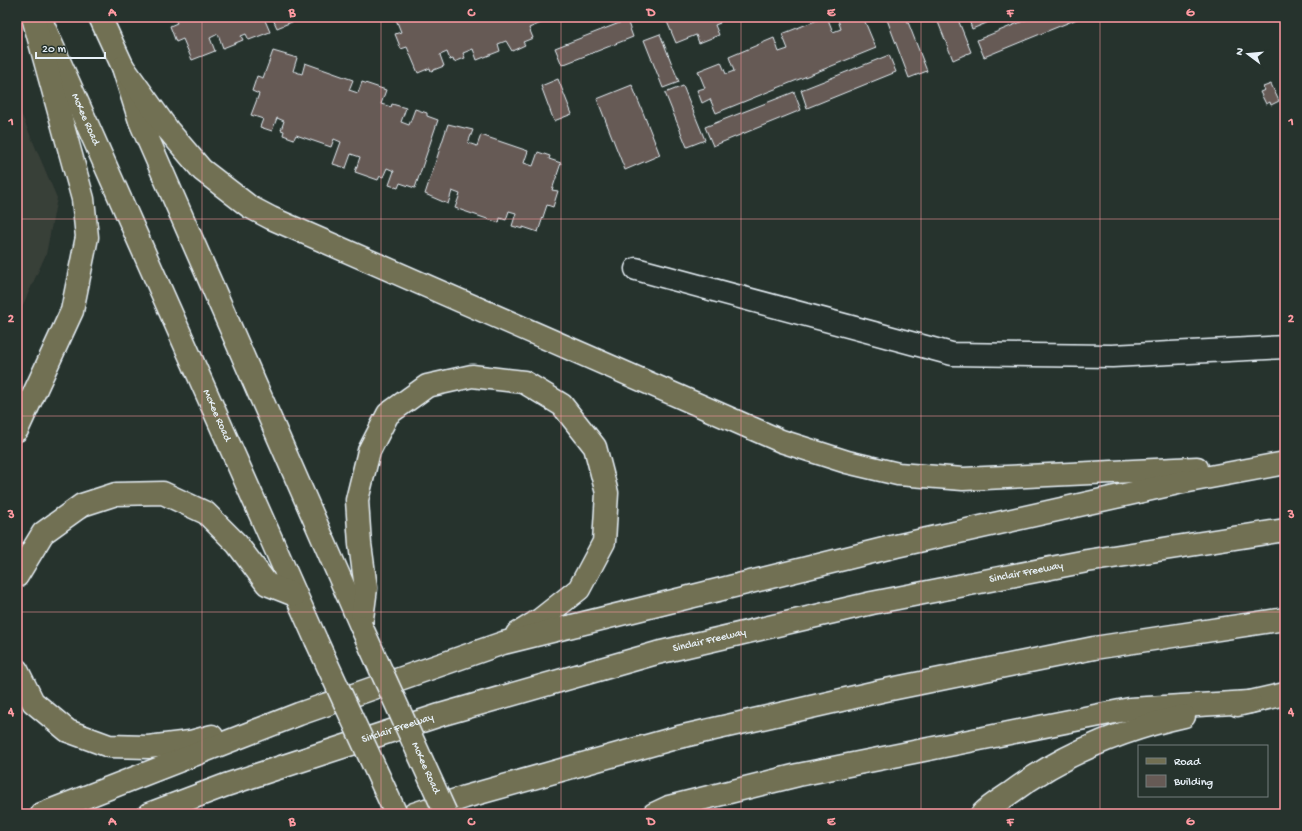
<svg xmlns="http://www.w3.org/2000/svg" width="1302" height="831" viewBox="0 0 1302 831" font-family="'Gochi Hand',sans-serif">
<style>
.built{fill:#393f39}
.building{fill:#665a55;stroke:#e8f1f8}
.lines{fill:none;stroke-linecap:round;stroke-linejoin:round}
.minor-casing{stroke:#e8f1f8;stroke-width:25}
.major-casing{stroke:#e8f1f8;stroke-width:25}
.highway-casing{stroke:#e8f1f8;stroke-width:25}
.minor{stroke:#26332d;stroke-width:22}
.major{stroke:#716f52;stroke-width:22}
.highway{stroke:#716f52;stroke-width:22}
.major-bridge-casing{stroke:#e8f1f8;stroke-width:25;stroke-linecap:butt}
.major-bridge{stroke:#716f52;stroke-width:22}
.grid{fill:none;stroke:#ff9aa2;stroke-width:1;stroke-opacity:0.55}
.labels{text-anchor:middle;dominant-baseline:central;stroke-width:3;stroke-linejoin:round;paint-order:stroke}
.street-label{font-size:11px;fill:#e8f1f8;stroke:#26332d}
.neatline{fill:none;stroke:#ff9aa2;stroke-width:1.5}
.grid-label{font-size:13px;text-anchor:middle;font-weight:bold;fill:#ff9aa2}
</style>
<rect width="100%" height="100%" fill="#26332d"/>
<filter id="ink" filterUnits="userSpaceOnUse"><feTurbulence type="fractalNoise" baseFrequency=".025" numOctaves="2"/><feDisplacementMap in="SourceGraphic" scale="8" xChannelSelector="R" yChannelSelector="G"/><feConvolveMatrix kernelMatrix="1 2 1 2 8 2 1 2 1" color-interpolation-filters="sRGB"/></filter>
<g filter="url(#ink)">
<polygon class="built" points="17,104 57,198 46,254 17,318"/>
<g class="building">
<polygon points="174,17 267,17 264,18 270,32 249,40 246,34 241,36 243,40 223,48 218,34 210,38 215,51 192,60 183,39 176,42 170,26 177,23"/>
<polygon points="272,17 304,17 277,28"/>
<polygon points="395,17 552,17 553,18 529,28 533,38 523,42 525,45 512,51 506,41 498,44 500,51 477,60 473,49 463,53 465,58 454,62 453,59 450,60 447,52 440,55 444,66 431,71 430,68 418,73 407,47 401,49 395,34 401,32"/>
<polygon points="665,17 718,17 720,23 715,25 719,35 699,43 696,35 676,43"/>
<polygon points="825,17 827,17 833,32 841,29 837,17 863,17 876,48 716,113 710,99 702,103 697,90 705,88 698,71 721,62 726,74 734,71 729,57 774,38 779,52 788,49 782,34"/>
<polygon points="886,17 906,17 927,71 909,78"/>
<polygon points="936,17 957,17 971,52 953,60"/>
<polygon points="968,17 1001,17 972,29"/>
<polygon points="1033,17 1082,17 984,57 977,40"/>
<polygon points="627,20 633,37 562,65 555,48"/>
<polygon points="660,34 679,82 663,88 644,40"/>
<polygon points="273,51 297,58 293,71 302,74 305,63 353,80 349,90 358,93 362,82 386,90 381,104 391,107 392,104 406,108 401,122 409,125 415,109 427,113 427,116 438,120 415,188 400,183 398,188 389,185 394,171 387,168 383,177 380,176 378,180 355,172 360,157 351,154 346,168 333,164 341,142 334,139 331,147 296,135 294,139 283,135 284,131 281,130 284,121 277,118 272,131 260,127 263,119 251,115 259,94 252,91 257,76 263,78"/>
<polygon points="889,55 896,72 807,108 801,90"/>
<polygon points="558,79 572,114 554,121 541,86"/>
<polygon points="1271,84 1279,101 1271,105 1270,102 1266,104 1260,92 1265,90 1263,87"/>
<polygon points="632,85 660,155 625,170 597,99"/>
<polygon points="683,86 705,140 687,147 665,93"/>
<polygon points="794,92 801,110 713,146 705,127"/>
<polygon points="448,124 473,130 468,143 477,146 481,135 528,151 524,163 533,166 538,152 550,156 549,159 561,163 552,190 558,191 553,207 547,205 538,232 523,227 523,229 512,226 516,213 509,211 506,220 500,218 499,223 455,208 460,194 452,191 448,204 425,194"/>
</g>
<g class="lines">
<g class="minor-casing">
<polyline id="minor" points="636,269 952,354 1112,356 1285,347"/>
</g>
<g class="major-casing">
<g id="major">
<polyline points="100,17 123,67 140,121 361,626"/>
<path id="s1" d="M 40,18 L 316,640"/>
</g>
</g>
<g class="highway-casing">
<g id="highway">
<polyline points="123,67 168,130 202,170 250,207 271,218 781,441 847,462 898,474 963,479 1197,468"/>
<polyline points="17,430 72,311 87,237 83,199 33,17"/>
<polyline points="17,576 43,533 82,505 116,494 163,493 206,513 237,544 267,584 295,595"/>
<polyline points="361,626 366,588 360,544 357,500 369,451 388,414 427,386 472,376 524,382 562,405 595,447 607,493 604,542 579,589 541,619 517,634"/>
<polyline points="17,670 33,702 68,731 109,746 148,747 190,742 212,736"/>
<polyline points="1237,705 1285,694"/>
<polyline points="42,814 299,714 503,643 896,546 1178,483 1285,463"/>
<path id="s2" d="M 149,814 L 226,785 L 440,715 L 657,653 L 872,603 L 1087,561 L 1285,530"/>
<polyline points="414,814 465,797 679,737 881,691 1094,648 1285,619"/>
<polyline points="654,814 669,807 798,775 1130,709 1250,702"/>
<path d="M 982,814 C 990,806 1000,800 1009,794 C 1060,756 1121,730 1184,716"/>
</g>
</g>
<use href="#minor" class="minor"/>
<use href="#major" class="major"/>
<use href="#highway" class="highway"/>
<g class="major-bridge-casing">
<g id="major-bridge">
<path id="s3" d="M 361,626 L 446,814"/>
<polyline points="316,640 396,814"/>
</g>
</g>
<use href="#major-bridge" class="major-bridge"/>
</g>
</g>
<path class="grid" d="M 202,17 L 202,814M 381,17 L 381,814M 561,17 L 561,814M 741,17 L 741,814M 921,17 L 921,814M 1100,17 L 1100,814M 17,219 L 1285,219M 17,416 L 1285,416M 17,612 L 1285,612"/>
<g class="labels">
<g class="street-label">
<text stroke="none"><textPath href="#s1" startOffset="111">McKee Road</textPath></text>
<text stroke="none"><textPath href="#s1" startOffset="435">McKee Road</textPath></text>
<text stroke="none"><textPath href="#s2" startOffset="911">Sinclair Freeway</textPath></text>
<text stroke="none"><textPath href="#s2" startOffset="587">Sinclair Freeway</textPath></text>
<text stroke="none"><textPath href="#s2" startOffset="263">Sinclair Freeway</textPath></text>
<text stroke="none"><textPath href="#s3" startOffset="156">McKee Road</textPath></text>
</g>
</g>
<rect width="1302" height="831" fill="none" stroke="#26332d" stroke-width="44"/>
<rect x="1138" y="745" width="130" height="52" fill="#26332d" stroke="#747f7e"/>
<rect x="1146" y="758" width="20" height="6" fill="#716f52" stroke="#747f7e"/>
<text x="1174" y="765" font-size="12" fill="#e8f1f8">Road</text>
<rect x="1146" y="775" width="20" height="12" fill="#665a55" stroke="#747f7e"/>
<text x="1174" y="785" font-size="12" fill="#e8f1f8">Building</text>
<g transform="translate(1248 54) rotate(286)" stroke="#26332d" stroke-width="3" paint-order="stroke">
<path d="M0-3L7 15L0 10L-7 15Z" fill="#e8f1f8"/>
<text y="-6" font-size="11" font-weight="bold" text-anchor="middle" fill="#e8f1f8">N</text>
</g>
<path d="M36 52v6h69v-6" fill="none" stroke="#e8f1f8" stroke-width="2"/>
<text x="42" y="52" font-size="12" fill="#e8f1f8" stroke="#26332d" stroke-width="3" paint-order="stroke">20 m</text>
<rect x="22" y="22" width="1258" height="787" class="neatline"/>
<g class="grid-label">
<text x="112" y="16">A</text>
<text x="292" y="16">B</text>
<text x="471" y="16">C</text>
<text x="651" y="16">D</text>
<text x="831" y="16">E</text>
<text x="1010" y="16">F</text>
<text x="1190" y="16">G</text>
<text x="11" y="125">1</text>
<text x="1291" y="125">1</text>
<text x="11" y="322">2</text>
<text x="1291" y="322">2</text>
<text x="11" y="518">3</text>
<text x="1291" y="518">3</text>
<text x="11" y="715">4</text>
<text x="1291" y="715">4</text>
<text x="112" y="825">A</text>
<text x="292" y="825">B</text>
<text x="471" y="825">C</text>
<text x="651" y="825">D</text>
<text x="831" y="825">E</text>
<text x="1010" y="825">F</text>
<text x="1190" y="825">G</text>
</g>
</svg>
